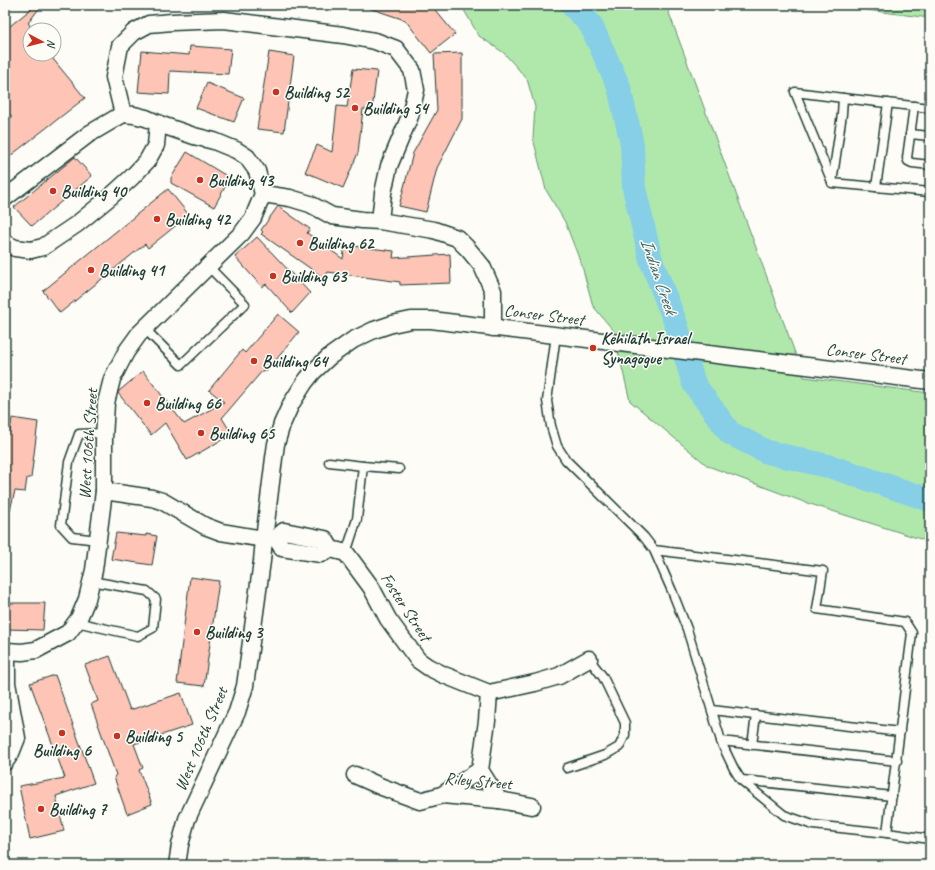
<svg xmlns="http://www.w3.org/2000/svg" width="935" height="870" viewBox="0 0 935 870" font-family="Caveat,sans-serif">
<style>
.green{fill:#b0e8ac;stroke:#689270}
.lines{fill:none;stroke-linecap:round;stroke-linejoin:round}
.river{stroke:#86cfe7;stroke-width:24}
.building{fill:#fec4b6;stroke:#1f3d34}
.lane-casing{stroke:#1f3d34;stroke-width:11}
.street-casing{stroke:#1f3d34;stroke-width:19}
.lane{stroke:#fdfcf7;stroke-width:8}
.street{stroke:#fdfcf7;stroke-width:16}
.poi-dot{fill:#c8321e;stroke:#fdfcf7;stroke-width:1.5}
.labels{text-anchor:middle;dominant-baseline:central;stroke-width:3;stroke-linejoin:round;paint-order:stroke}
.poi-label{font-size:17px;font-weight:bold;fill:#1f3d34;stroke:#fdfcf7;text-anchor:start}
.street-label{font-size:17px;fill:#1f3d34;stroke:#fdfcf7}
.water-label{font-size:18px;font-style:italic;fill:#396261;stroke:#fdfcf7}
</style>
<rect width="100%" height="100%" fill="#fdfcf7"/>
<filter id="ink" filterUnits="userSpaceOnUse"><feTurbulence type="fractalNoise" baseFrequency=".025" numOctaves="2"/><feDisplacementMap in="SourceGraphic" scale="8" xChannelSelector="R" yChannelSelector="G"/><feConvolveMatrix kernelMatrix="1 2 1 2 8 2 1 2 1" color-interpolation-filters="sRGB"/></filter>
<g filter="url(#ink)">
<g class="green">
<polygon points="461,5 666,5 804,377 930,393 930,542 804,502 708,466 630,401 613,330 593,306 582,266 565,222 546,190 533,138 535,107 527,79 504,53 479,36"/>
<polygon points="827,5 930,5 930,18"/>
</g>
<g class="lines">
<polyline class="river" points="572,5 591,25 619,87 632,144 634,188 651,260 676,324 694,384 730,433 767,452 832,467 930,500"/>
</g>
<g class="building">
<polygon points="36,5 41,6 28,23 30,25 30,54 56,54 53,59 85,98 5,160 5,123 12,117 5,108 5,30"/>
<polygon points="366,5 431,5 455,34 431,53 405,20 366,7"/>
<polygon points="190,46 231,49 228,74 170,71 169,94 138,92 142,51 189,55"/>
<polygon points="269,52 294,56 284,132 257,129"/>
<polygon points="462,53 462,119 437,168 426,212 399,206 413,153 437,110 434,54"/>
<polygon points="353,69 377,71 372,110 363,109 358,153 343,188 305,172 317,145 332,152 337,106 347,107"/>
<polygon points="207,83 244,98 234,122 196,108"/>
<polygon points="187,152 230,178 214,207 171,183 171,178"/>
<polygon points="75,157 92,176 32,226 14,207"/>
<polygon points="168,189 189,215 148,248 145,244 60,313 43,291"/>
<polygon points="278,206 310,229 307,233 343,259 345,245 394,251 393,258 450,254 451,283 400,285 400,282 328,272 324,278 261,234 263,232 261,230"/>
<polygon points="257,237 310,293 292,313 266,284 262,287 235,257"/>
<polygon points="278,314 299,332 266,372 263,370 222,418 232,434 187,460 165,423 151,435 118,393 119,391 143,371 184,424 224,402 209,390 242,350 245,353"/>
<polygon points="12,418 38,422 31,478 27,478 25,492 15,491 9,514 5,514 5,430 10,431"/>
<polygon points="116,533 146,536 146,534 157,536 152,565 111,559"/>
<polygon points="190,577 219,581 204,686 177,683"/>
<polygon points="5,603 45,603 43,630 5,629"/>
<polygon points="110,656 130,710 181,693 192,725 134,744 143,768 139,770 152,804 127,814 114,777 116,775 91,704 98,701 85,665"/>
<polygon points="55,675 94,783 56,796 64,831 30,839 19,786 65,778 30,683"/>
</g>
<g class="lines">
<g class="lane-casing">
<g id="lane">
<polyline points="914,106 907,158 908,161 912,163 930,165"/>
<polyline points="930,108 843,98 842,114 832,183 930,192"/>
<polyline points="910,134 930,136"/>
<polyline points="832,182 795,92 843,98"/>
<polyline points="876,187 888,103"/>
<polyline points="145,329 181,365 245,304 208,266"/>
<polyline points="556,335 547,401 551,426 557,446 566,460 644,537 654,550 672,591 687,629 722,744 734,769 741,780 784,815 813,825 887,833 912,633 905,622 817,609 823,571 654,550"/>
<polyline points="329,462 363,466"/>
<polyline points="98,540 72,537 61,525 69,462 79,434 104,433"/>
<polyline points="346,553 357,519 363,466 399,469"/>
<polyline points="76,622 138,636 153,628 156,599 147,591 91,581"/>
<polyline points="712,710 900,732"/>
<polyline points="721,741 897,761"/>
<polyline points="752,745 756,715"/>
<polyline points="567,768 605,755 619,747 625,735 625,723 603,677 589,659"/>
<polyline points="742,780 892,796"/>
<polyline points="887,833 930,839"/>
</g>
</g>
<g class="street-casing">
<g id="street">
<polyline points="123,114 114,77 120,46 134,32 149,24 172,22 224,20 343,35 375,41 396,49 412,70 416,90 410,116 389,166 383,193 380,221"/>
<polyline points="263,194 290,198 310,204 332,216 362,220 380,221 434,230 457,238 468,249 482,266 493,291 493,328"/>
<polyline points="5,198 89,134 123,114 134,115 146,118 162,125 194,136 214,141 236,150 247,157 257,171 263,194 253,218 242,233 139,334 126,352 112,379 106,403 104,439 104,491 94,570 87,599 79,618 68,633 36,650 22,652 7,651 5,650"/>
<polyline points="5,243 15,248 31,250 43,247 77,224 110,197 132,177 147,161 156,145 158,123"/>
<polyline points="104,491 152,498 162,501 205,526 221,532 264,539 276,538 284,531 325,539 331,549 346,553 371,587 388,619 418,660 428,667 444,675 489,693 535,683 559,676 589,659"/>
<polyline points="276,538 282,548 321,554 331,549"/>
<polyline points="489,693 487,721 480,770 499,800"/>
<polyline points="5,762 11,753 17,738 7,683 7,651"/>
<polyline points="355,775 382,787 420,801 442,795 499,800 532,806"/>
<polyline points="442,795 480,770"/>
<polyline points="177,865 180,845 187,819 237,712 245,686 262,561 264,539 274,458 276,444 282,424 291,404 305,382 313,372 329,357 353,340 374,330 392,324 411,320 431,320 930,381"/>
</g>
</g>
<use href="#lane" class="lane"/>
<use href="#street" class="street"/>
</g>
</g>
<g class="poi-dot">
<circle cx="276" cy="92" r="4"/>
<circle cx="355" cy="108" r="4"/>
<circle cx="200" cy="180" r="4"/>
<circle cx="53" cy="191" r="4"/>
<circle cx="157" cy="219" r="4"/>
<circle cx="300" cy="243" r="4"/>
<circle cx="91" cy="270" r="4"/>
<circle cx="273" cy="276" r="4"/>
<circle cx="593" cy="348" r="4"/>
<circle cx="254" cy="361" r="4"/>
<circle cx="147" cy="403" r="4"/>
<circle cx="201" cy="433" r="4"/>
<circle cx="197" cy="632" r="4"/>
<circle cx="62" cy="733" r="4"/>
<circle cx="117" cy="736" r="4"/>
<circle cx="41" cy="809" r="4"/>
</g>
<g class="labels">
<g class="poi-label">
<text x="284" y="92">Building 52</text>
<text x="363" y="108">Building 54</text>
<text x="208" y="180">Building 43</text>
<text x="61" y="191">Building 40</text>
<text x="165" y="219">Building 42</text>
<text x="308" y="243">Building 62</text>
<text x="99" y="270">Building 41</text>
<text x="281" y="276">Building 63</text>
<text x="601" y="338">Kehilath Israel<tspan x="601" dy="20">Synagogue</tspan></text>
<text x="262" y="361">Building 64</text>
<text x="155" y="403">Building 66</text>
<text x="209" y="433">Building 65</text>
<text x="205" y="632">Building 3</text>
<text x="125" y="736">Building 5</text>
<text x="62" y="750" text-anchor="middle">Building 6</text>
<text x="49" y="809">Building 7</text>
</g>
<g class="street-label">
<text transform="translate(544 315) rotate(7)">Conser Street</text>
<text transform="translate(866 354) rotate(7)">Conser Street</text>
<text transform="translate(88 444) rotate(-86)">West 106th Street</text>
<text transform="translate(406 607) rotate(57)">Foster Street</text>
<text transform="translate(201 739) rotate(-67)">West 106th Street</text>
<text transform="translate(478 781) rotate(5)">Riley Street</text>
</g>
<g class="water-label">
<text transform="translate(659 276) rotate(71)">Indian Creek</text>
</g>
</g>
<rect width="935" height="870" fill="none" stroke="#fdfcf7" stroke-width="20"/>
<rect x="10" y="10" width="915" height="850" fill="none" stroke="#1f3d34" stroke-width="1.5" filter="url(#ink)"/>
<g transform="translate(42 42) rotate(97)"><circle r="19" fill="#fdfcf7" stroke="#a4b0a9"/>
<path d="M0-3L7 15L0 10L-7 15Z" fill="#c8321e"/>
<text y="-6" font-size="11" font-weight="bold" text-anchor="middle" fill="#1f3d34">N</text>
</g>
</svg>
